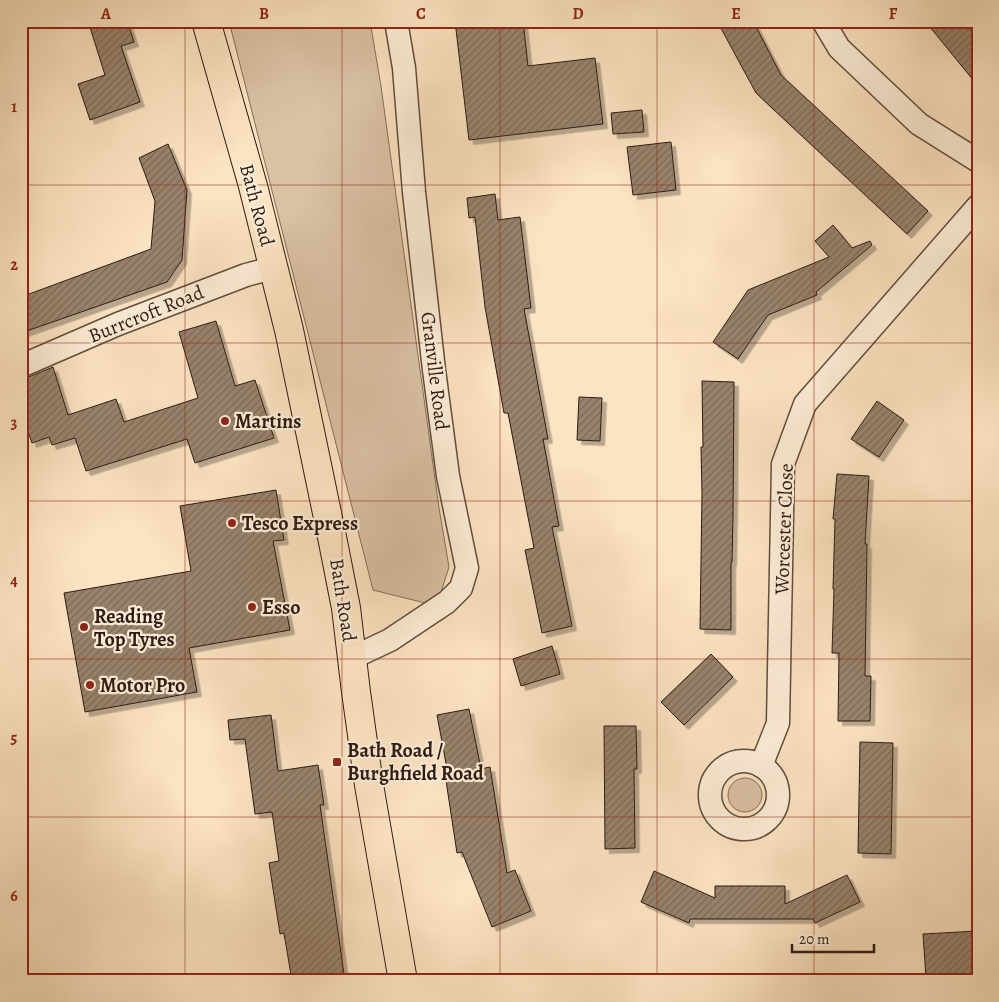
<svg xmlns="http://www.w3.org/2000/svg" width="999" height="1002" viewBox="0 0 999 1002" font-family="Alegreya,serif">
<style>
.grass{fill:#d9c1a3;stroke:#836e5b}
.building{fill:url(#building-hatch);stroke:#2d1a13;filter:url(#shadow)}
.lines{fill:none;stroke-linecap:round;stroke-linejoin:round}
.minor-casing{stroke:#614c3e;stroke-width:25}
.primary-casing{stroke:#2d1a13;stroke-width:30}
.minor{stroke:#fdedd7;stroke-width:22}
.primary{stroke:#fce3c1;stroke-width:28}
.grid{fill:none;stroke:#8f2418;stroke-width:1;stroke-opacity:0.55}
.poi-dot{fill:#8f2418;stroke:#fdedd7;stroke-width:2}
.labels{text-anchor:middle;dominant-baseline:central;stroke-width:4.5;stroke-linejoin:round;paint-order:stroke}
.street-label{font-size:20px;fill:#2d1a13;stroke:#fdedd7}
.poi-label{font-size:20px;font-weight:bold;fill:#2d1a13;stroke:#fdedd7;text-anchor:start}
.neatline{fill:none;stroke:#8f2418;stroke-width:2}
.grid-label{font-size:16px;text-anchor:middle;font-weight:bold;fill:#8f2418}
</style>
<defs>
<pattern id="building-hatch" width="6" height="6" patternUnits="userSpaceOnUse" patternTransform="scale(1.25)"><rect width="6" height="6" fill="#99836d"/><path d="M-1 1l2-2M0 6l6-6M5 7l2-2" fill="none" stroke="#7d6a58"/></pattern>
<filter id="shadow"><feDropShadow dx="4.5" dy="4.5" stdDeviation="0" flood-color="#0004"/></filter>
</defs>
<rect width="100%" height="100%" fill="#fce3c1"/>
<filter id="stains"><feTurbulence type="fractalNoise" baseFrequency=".004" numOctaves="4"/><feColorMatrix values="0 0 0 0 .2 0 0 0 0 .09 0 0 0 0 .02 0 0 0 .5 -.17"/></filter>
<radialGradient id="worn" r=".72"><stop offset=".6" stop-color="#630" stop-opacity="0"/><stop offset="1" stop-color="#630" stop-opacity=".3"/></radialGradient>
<g class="grass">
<polygon points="229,21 370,21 381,86 439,508 449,567 441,592 425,603 373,590"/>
<circle cx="745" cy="795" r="17"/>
</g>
<g class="building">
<polygon points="88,21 127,21 134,42 121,46 140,102 90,120 78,84 105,75"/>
<polygon points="455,21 523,21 528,66 595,58 603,124 469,140"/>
<polygon points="717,21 753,21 781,75 928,211 907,234 756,93"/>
<polygon points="925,21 963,21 978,39 978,86"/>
<polygon points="642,110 644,132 613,134 611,113"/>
<polygon points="671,142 676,190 633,195 627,147"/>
<polygon points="168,144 187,190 182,260 167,282 21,333 21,297 151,249 155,201 139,158"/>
<polygon points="495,194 498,220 520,217 531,308 524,309 548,439 543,439 559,526 552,527 572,626 542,633 525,550 534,548 508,413 504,413 485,307 475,217 469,218 467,198"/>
<polygon points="833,225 852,248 870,241 872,245 816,292 817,295 768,315 738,359 713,342 748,290 829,257 815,241"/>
<polygon points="216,321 235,386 255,380 274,438 195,463 187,439 86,471 75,438 52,445 49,437 32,443 21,411 21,379 26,378 53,367 68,415 116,399 124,422 198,398 179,332"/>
<polygon points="702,381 734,382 733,516 732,562 731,562 731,630 700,629 702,494 701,447 703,447"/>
<polygon points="579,397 602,398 600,441 577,440"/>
<polygon points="877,401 904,420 879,457 851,439"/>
<polygon points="837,474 869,476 865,544 867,544 865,676 871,676 870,721 838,721 839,653 832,653 834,589 833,589 835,519 833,519"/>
<polygon points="276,490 284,540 273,541 290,630 189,648 197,692 85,712 64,593 191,571 180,506"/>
<polygon points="552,646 560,674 521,686 513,659"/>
<polygon points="711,654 733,677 684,725 661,702"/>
<polygon points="469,709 481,769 490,767 507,873 515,870 531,911 492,927 462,852 457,853 445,774 448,774 437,715"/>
<polygon points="271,715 278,771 318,765 324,805 320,805 345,981 292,981 284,933 280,934 269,863 279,861 272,812 255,814 245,739 230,740 228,720"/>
<polygon points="604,726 636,726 637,769 634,769 635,848 605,849"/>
<polygon points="860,742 893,743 891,854 858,853"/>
<polygon points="654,871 715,898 715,886 785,886 785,904 847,875 860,902 815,923 813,919 690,919 689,923 641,902"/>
<polygon points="978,931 978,976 926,978 923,934"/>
</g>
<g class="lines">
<g class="minor-casing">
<g id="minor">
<polyline points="823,21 839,48 919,124 978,161"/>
<polyline points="21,366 118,324 246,275 273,268"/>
<polyline points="352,658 390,640 447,602 461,588 467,568 448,476 434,370 414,192 404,68 396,21"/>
<circle cx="744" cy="795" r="34"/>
<polyline points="761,766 778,723 783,464 805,404 978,206"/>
</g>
</g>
<g class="primary-casing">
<polyline id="primary" points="206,21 253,186 289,330 333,542 346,608 356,692 369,785 403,981"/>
</g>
<use href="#minor" class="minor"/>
<use href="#primary" class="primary"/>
</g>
<path class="grid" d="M 185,21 L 185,981M 342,21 L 342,981M 500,21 L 500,981M 657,21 L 657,981M 814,21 L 814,981M 21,185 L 978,185M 21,343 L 978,343M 21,501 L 978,501M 21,659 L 978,659M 21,817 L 978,817"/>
<g class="poi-dot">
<circle cx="225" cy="421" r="5"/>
<circle cx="232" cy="523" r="5"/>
<circle cx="252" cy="607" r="5"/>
<circle cx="84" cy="627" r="5"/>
<circle cx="90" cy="685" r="5"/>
<rect x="332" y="757" width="10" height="10" rx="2.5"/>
</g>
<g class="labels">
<g class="street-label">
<text transform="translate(257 205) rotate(75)">Bath Road</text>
<text transform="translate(146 314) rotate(-22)">Burrcroft Road</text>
<text transform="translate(435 371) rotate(83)">Granville Road</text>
<text transform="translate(784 529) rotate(-88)">Worcester Close</text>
<text transform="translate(343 600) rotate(81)">Bath Road</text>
</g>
<g class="poi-label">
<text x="235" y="421">Martins</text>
<text x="242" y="523">Tesco Express</text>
<text x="262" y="607">Esso</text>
<text x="94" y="616">Reading<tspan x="94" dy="23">Top Tyres</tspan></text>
<text x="100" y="685">Motor Pro</text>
<text x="347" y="750">Bath Road /<tspan x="347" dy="23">Burghfield Road</tspan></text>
</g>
</g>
<rect width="999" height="1002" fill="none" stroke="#fce3c1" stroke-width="55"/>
<path d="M792 944v8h82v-8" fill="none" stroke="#2d1a13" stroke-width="2.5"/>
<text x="799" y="944" font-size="15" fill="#2d1a13" stroke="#fdedd7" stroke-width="4" paint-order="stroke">20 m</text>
<rect x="28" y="28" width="944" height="946" class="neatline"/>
<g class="grid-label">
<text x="106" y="19">A</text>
<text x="264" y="19">B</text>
<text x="421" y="19">C</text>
<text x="578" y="19">D</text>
<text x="736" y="19">E</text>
<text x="893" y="19">F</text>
<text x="14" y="112">1</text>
<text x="14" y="270">2</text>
<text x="14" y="428">3</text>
<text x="14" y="586">4</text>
<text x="14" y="743">5</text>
<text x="14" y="901">6</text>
</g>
<rect width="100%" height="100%" filter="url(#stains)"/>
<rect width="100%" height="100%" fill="url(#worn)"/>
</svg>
